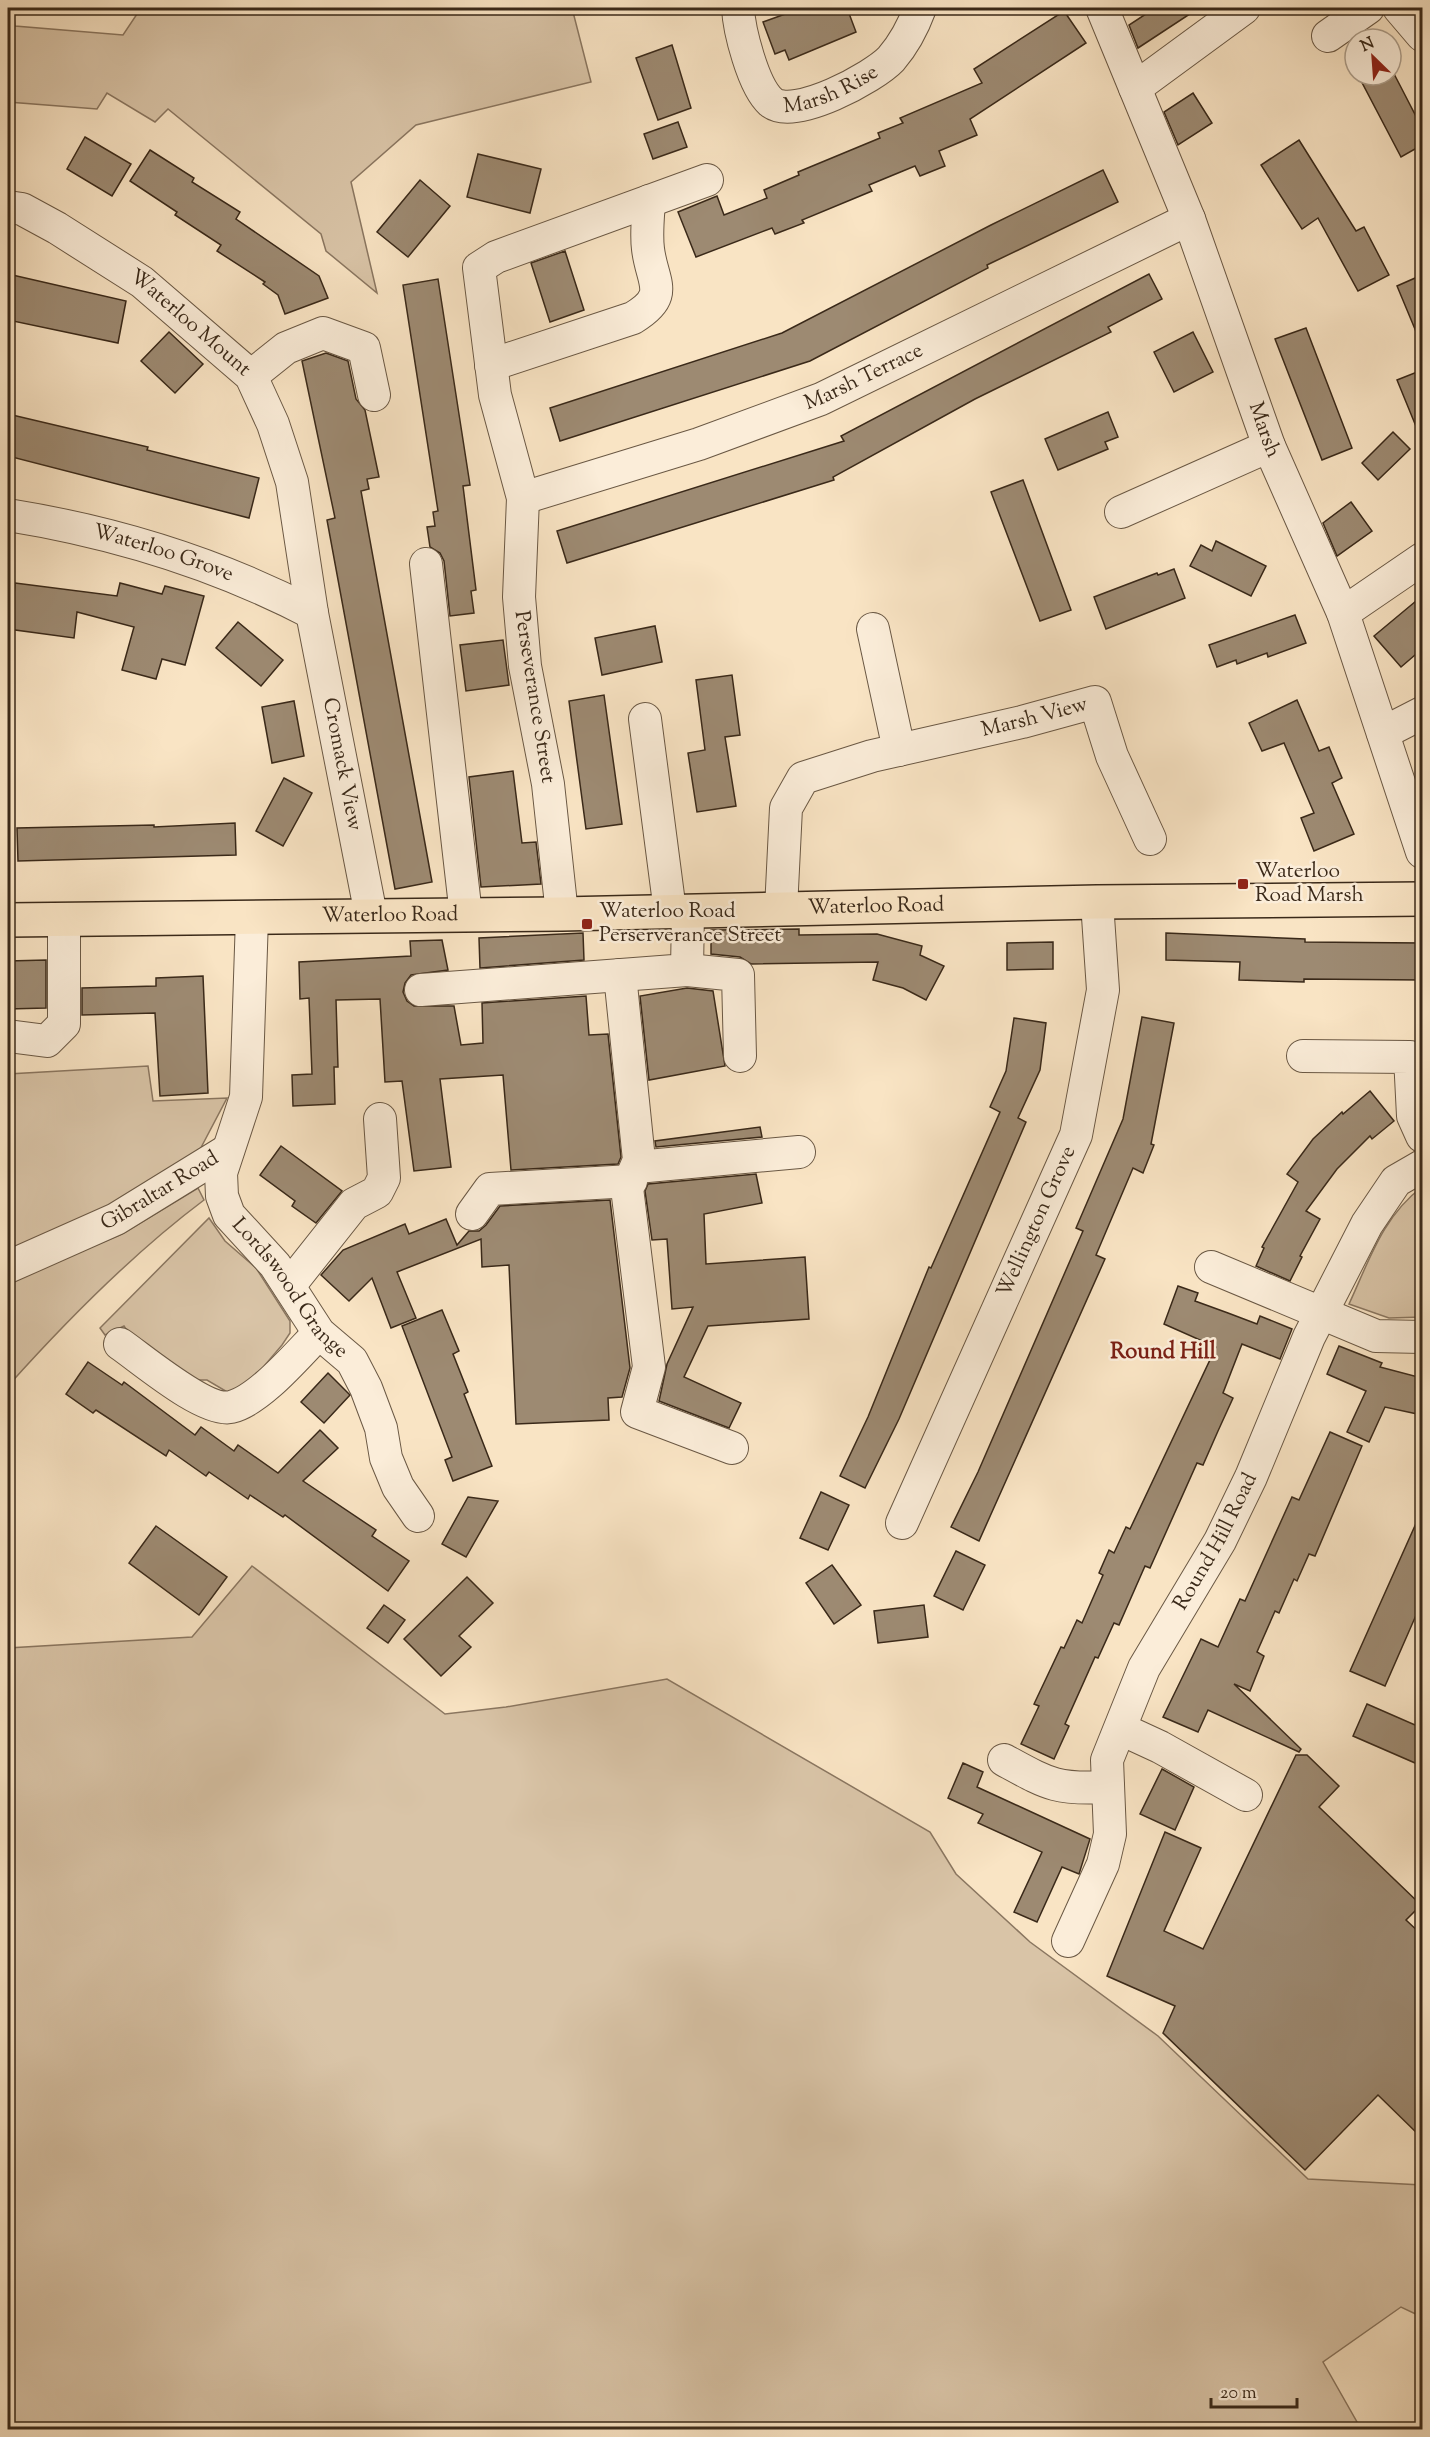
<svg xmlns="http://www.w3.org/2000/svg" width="1430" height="2437" viewBox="0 0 1430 2437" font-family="'Sorts Mill Goudy',serif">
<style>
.green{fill:#d9c4a7;stroke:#8a7660;stroke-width:1.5}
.building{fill:#9d8a72;stroke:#3a2919;stroke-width:1.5}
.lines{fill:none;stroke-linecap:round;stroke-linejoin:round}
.minor-casing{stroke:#6a5844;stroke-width:34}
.major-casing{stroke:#3a2919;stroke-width:36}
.minor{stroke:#fbedd9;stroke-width:32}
.major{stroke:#f9e4c4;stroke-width:33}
.poi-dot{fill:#8f2418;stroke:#fbedd9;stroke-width:2}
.labels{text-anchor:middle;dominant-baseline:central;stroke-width:5;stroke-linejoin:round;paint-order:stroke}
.street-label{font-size:21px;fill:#3a2919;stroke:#fbedd9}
.poi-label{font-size:21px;fill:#3a2919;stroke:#fbedd9;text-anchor:start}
.neighbourhood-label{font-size:22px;font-weight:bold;fill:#7a1f14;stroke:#fbedd9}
</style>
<rect width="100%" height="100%" fill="#f9e4c4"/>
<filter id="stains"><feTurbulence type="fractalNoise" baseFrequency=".00333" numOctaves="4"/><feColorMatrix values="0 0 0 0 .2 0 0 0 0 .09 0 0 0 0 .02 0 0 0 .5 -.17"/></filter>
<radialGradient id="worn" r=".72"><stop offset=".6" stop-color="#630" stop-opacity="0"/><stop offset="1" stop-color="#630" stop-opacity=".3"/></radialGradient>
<g class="green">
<polygon points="8,8 13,8 15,26 123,35 141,8 572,8 591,82 416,125 351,182 377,293 326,251 321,234 168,109 155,122 107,93 97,109 8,102"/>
<polygon points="148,1066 153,1101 227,1098 185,1178 8,1267 8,1074"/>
<path d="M 1422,1187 L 1422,1317 L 1389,1318 L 1349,1304 C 1369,1261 1383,1216 1422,1187 Z"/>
<path d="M 198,1188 L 204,1200 C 132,1254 68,1319 8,1386 L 8,1282 L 122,1234 Z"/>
<polygon points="209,1218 225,1241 256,1268 290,1321 290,1333 282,1345 247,1386 234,1396 207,1380 190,1380 139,1349 124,1326 105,1335 100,1328"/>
<polygon points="252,1566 445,1714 506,1707 667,1679 930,1832 956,1874 1030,1942 1158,2036 1308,2179 1422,2185 1422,2317 1401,2307 1323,2362 1361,2429 8,2429 8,1648 192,1637"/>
</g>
<g class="building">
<polygon points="802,8 847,8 856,32 789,60 785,50 775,54 763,22"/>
<polygon points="1155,8 1199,8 1138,48 1129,25"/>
<polygon points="1064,11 1086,43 970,119 977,135 939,151 945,166 920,176 915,166 869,185 872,191 802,220 804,223 775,234 772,228 696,257 678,212 717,196 724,215 767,198 764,190 799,175 798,172 880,138 878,133 903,123 900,118 982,83 974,69"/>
<polygon points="672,45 691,108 658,120 636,58"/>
<polygon points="1355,50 1355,69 1347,54"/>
<polygon points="1391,68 1422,128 1422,145 1401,157 1358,75 1391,75"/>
<polygon points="1193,93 1212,123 1178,145 1164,112"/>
<polygon points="678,122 687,147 653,159 644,134"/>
<polygon points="85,137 131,164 112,196 67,169"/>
<polygon points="1299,140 1356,231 1364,227 1389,275 1358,291 1318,218 1302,229 1261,165"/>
<polygon points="150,150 194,178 192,182 240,212 236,219 319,276 328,298 285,314 278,295 263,284 265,282 217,251 221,245 175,215 177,212 130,181"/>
<polygon points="478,154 541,169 530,213 467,197"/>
<polygon points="1103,170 1118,202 987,265 988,268 810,361 560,441 550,408 782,333 991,225"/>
<polygon points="420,180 450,206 408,257 377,232"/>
<polygon points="565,251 584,310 550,322 531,263"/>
<polygon points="8,274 126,301 118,343 8,320"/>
<polygon points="1149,274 1162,299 1108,327 1111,332 975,399 833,477 834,480 567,563 557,531 844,441 841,436"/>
<polygon points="1422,275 1422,346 1397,286"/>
<polygon points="438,279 470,485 463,486 476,590 471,591 474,613 450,616 444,561 440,553 430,547 427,527 435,526 433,512 438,511 403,285"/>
<polygon points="1306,328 1352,448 1322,460 1275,339"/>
<polygon points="169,332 203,364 175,393 141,361"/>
<polygon points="1193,332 1213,372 1174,392 1154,352"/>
<polygon points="326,353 348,361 356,399 365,410 379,477 367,479 369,489 361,491 432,882 395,889 327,520 335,518 302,361"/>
<polygon points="1422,370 1422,441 1397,380"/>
<polygon points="1108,412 1118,437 1105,442 1108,449 1058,470 1045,439"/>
<polygon points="8,414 148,447 147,450 259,478 249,518 8,456"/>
<polygon points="1393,432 1410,449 1378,480 1362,463"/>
<polygon points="1023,480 1071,610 1040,621 991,492"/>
<polygon points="1351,502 1372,531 1337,556 1323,523"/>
<polygon points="1216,541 1266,566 1251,596 1190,566 1201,545 1212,551"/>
<polygon points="1174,569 1185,598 1106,629 1094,597 1157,573 1158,575"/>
<polygon points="15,583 117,596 120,583 162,594 165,586 204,596 185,665 162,659 156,679 122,670 134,627 77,612 74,638 8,629 8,595 14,596"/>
<polygon points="1422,596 1422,649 1401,667 1374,636"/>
<polygon points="1295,615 1306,643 1268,657 1267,653 1237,664 1236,660 1217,667 1209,645"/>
<polygon points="238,622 283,660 261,686 216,648"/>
<polygon points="655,626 662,662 602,675 595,638"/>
<polygon points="503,640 509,685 466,691 460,645"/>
<polygon points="732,675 740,735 725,737 736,806 697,812 688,753 705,750 696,680"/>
<polygon points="604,695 622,824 586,829 569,701"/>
<polygon points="1297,700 1319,751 1329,747 1342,778 1332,783 1354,834 1314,851 1301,818 1314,813 1284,743 1262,751 1249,723"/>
<polygon points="294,701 304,756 272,763 262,707"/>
<polygon points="513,771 522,843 536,842 541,884 481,887 469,777"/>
<polygon points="284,778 312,793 283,846 256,831"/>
<polygon points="235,823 236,855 18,861 17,828 154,825 154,827"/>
<polygon points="799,929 799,935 877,934 922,946 920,955 944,966 926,1000 903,988 873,980 878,962 751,964 740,957 711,954 711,930"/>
<polygon points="583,933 584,960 480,968 479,938"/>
<polygon points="1166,933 1305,939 1305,942 1422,943 1422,980 1304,979 1304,982 1239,980 1240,962 1166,960"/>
<polygon points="442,940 448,970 411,975 405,983 403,992 407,1001 414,1006 454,1006 461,1045 483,1043 482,1003 586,996 589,1035 608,1034 621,1157 618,1164 511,1170 503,1075 440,1079 451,1167 414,1171 402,1081 385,1082 380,999 336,1000 338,1067 334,1067 335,1104 293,1106 292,1075 312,1074 309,998 300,999 299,962 411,956 410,941"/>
<polygon points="1053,942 1053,969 1007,970 1007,943"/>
<polygon points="46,960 46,1008 8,1009 8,961"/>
<polygon points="203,976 208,1093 160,1096 155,1013 82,1015 82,988 156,986 156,978"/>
<polygon points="687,988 713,991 725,1066 649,1080 640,996"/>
<polygon points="1142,1017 1174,1023 1151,1144 1154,1145 1143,1173 1133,1168 1096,1255 1105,1259 979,1541 951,1527 978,1472 1083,1231 1076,1228 1123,1119"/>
<polygon points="1014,1018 1046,1023 1040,1070 1018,1118 1026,1122 899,1419 865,1488 840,1476 868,1417 929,1267 931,1268 1000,1112 990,1107 1006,1071"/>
<polygon points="1370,1091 1394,1121 1372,1139 1370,1136 1337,1169 1306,1211 1320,1219 1300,1256 1302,1257 1290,1281 1256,1266 1264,1248 1262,1247 1298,1182 1287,1174 1313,1139 1342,1112 1343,1114"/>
<polygon points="760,1127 762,1137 656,1147 655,1141"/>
<polygon points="281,1146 342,1191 316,1223 292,1206 295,1201 260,1175"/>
<polygon points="756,1174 762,1203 704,1214 706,1264 805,1257 809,1319 708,1326 684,1377 741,1403 729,1428 659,1401 667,1364 693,1307 672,1309 667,1239 652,1240 645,1191 648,1184"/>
<polygon points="610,1200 630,1368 622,1397 608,1398 609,1420 516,1424 509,1265 482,1267 481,1239 397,1272 416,1318 391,1328 372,1278 349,1301 321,1275 343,1250 405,1224 409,1234 446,1219 457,1245 469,1231 479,1231 486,1225 500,1206"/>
<polygon points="1178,1286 1198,1293 1195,1301 1228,1313 1257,1324 1260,1316 1292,1329 1280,1359 1242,1344 1223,1393 1233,1398 1218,1431 1203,1465 1197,1463 1150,1568 1145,1566 1119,1625 1114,1623 1098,1658 1095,1657 1065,1724 1069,1726 1054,1759 1021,1744 1039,1706 1034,1704 1061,1647 1064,1648 1077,1620 1082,1623 1103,1575 1099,1573 1109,1550 1114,1553 1126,1527 1130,1529 1216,1347 1164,1324"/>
<polygon points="442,1310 459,1351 453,1354 468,1392 464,1394 492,1466 453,1481 445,1460 452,1457 402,1326"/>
<polygon points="1339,1346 1382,1363 1380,1367 1422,1378 1422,1415 1385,1407 1369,1442 1347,1432 1366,1391 1327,1374"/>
<polygon points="88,1362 122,1385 124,1382 195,1435 201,1427 234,1451 238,1445 278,1473 320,1430 338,1448 303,1481 376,1530 372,1536 409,1561 388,1591 285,1515 283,1517 250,1495 248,1499 209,1472 206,1476 169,1450 166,1456 96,1410 93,1413 66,1394"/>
<polygon points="328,1373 350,1395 324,1423 301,1402"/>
<polygon points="1330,1432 1362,1446 1315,1556 1309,1554 1297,1581 1294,1579 1279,1613 1275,1611 1257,1652 1264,1656 1250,1691 1234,1684 1301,1749 1299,1752 1208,1710 1198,1732 1163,1717 1201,1639 1218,1647 1240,1599 1245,1601 1292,1497 1299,1500"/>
<polygon points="821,1492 849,1505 828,1550 800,1538"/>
<polygon points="468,1497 498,1501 466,1557 442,1544"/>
<polygon points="1422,1510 1422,1616 1417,1613 1385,1686 1350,1671"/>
<polygon points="156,1526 227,1577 199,1615 129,1563"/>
<polygon points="956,1551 985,1565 963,1610 934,1596"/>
<polygon points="832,1565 861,1605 834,1624 806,1583"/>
<polygon points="467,1577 493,1603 459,1636 471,1647 441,1676 404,1639"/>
<polygon points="384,1605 405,1620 388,1643 367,1628"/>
<polygon points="924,1605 928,1637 878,1643 874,1611"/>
<polygon points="1367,1704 1422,1728 1422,1766 1353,1736"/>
<polygon points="1296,1755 1307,1755 1339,1786 1319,1807 1421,1905 1406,1920 1422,1935 1422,2138 1378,2095 1305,2170 1163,2033 1175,2006 1107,1976 1165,1832 1201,1848 1164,1931 1203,1949"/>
<polygon points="963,1763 983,1772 977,1787 1090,1839 1079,1874 1062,1867 1037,1922 1014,1912 1042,1852 978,1823 983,1814 948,1798"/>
<polygon points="1162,1769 1194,1787 1175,1830 1140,1814"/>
</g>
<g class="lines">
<g class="minor-casing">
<g id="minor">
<path id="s1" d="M 738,8 C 739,30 753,86 771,102 C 794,121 874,77 891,59 C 904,44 913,27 920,8"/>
<path id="s2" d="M 1102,8 L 1189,219 L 1269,446 L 1343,613 L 1422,852"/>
<polyline points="1399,8 1422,35"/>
<polyline points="1328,36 1368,8"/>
<polyline points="1135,88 1244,8"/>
<path id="s3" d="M 8,207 L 22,209 L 57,228 L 142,282 L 251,376 L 273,424 L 292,482 L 312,613 L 371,915"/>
<path d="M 491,365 L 633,318 C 671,295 652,283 648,249 C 646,234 648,217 649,201"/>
<polyline points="251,376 286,348 323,333 364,348 374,395"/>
<path id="s4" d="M 523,498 L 699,444 L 821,399 L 1189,219"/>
<polyline points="1121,512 1269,446"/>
<path id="s5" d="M 8,515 C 114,532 216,563 312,613"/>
<polyline points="426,564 466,915"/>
<polyline points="1343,613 1422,559"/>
<polyline points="873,629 899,750"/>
<polyline points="645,719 670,911"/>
<polyline points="1383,733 1422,713"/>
<path id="s6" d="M 781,909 L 786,808 L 803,778 L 872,756 L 1022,722 L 1095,702 L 1112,756 L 1150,839"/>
<polyline points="562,914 548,784 525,666 519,597 523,498 495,395 479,268 496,257 707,180"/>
<path id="s7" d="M 252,918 L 246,1097 L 221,1173 L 222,1196 L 229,1215 L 275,1265 L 319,1333 L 352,1361 L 366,1388 L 381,1428 L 386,1458 L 398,1487 L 418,1516"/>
<polyline points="687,970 738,975 740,1056"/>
<polyline points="620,975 639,1160 627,1188 649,1367 637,1412 732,1448"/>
<polyline points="421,990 687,970 688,911"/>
<polyline points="8,1036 47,1041 64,1024 64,920"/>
<polyline points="1303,1056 1410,1057 1413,1116 1422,1136"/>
<polyline points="637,1167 799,1152"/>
<polyline points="472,1214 490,1189 631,1181"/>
<path id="s8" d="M 8,1267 L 116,1219 L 228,1150"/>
<polyline points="1211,1267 1376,1336 1422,1337"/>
<polyline points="289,1286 354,1204 377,1192 384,1178 380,1119"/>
<path d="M 120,1344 C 142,1359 205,1413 231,1407 C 260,1400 298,1354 319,1333"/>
<path id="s9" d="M 902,1523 L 1076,1135 L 1103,990 L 1097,902"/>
<polyline points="1121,1729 1160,1747 1246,1795"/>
<path d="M 1004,1760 C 1048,1784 1056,1790 1108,1787"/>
<path id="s10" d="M 1068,1941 L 1103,1864 L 1110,1834 L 1107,1760 L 1144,1668 L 1220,1541 L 1251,1477 L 1309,1337 L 1367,1224 L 1396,1181 L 1422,1166"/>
</g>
</g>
<g class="major-casing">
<g id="major">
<path id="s11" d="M 8,920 L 562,914 L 1097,902 L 1422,899"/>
</g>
</g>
<use href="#minor" class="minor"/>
<use href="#major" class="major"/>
</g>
<g class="poi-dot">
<rect x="1237" y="878" width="12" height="12" rx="3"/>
<rect x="581" y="918" width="12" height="12" rx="3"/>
</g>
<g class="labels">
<g class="street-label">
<text stroke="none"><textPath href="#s1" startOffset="165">Marsh Rise</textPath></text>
<text stroke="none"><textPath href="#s3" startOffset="218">Waterloo Mount</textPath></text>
<text stroke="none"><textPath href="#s4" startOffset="362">Marsh Terrace</textPath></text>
<text stroke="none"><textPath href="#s2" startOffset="452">Marsh</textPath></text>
<text stroke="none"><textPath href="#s5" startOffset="160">Waterloo Grove</textPath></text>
<text transform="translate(534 697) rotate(81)">Perseverance Street</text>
<text stroke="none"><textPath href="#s6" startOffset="375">Marsh View</textPath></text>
<text stroke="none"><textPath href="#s3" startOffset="699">Cromack View</textPath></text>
<text stroke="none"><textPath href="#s11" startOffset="868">Waterloo Road</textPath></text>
<text stroke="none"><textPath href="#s11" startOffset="382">Waterloo Road</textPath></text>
<text stroke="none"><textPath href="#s8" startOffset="170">Gibraltar Road</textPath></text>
<text stroke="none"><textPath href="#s9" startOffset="330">Wellington Grove</textPath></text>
<text stroke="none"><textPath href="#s7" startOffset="398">Lordswood Grange</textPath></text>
<text stroke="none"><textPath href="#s10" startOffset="434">Round Hill Road</textPath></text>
</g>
<g class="poi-label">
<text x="1255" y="872">Waterloo<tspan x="1255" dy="24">Road Marsh</tspan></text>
<text x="599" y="912">Waterloo Road<tspan x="599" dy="24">Perserverance Street</tspan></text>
</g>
<g class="neighbourhood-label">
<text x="1163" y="1353">Round Hill</text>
</g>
</g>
<rect width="1430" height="2437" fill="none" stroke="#f9e4c4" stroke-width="30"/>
<rect x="9" y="9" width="1412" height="2419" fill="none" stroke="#3a2919" stroke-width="3"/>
<rect x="15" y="15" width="1400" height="2407" fill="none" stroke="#3a2919" stroke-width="1.5"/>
<g transform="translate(1373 57) rotate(335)"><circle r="28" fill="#fbedd9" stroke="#ae9f8c" stroke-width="1.5"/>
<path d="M0-4.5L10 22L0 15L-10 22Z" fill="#8f2418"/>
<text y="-9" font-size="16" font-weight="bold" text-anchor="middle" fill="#3a2919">N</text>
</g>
<path d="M1211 2398v9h86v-9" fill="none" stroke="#3a2919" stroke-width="3"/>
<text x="1220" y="2398" font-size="18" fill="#3a2919" stroke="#fbedd9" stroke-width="4.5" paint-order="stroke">20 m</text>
<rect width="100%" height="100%" filter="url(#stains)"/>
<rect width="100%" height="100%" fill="url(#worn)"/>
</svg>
